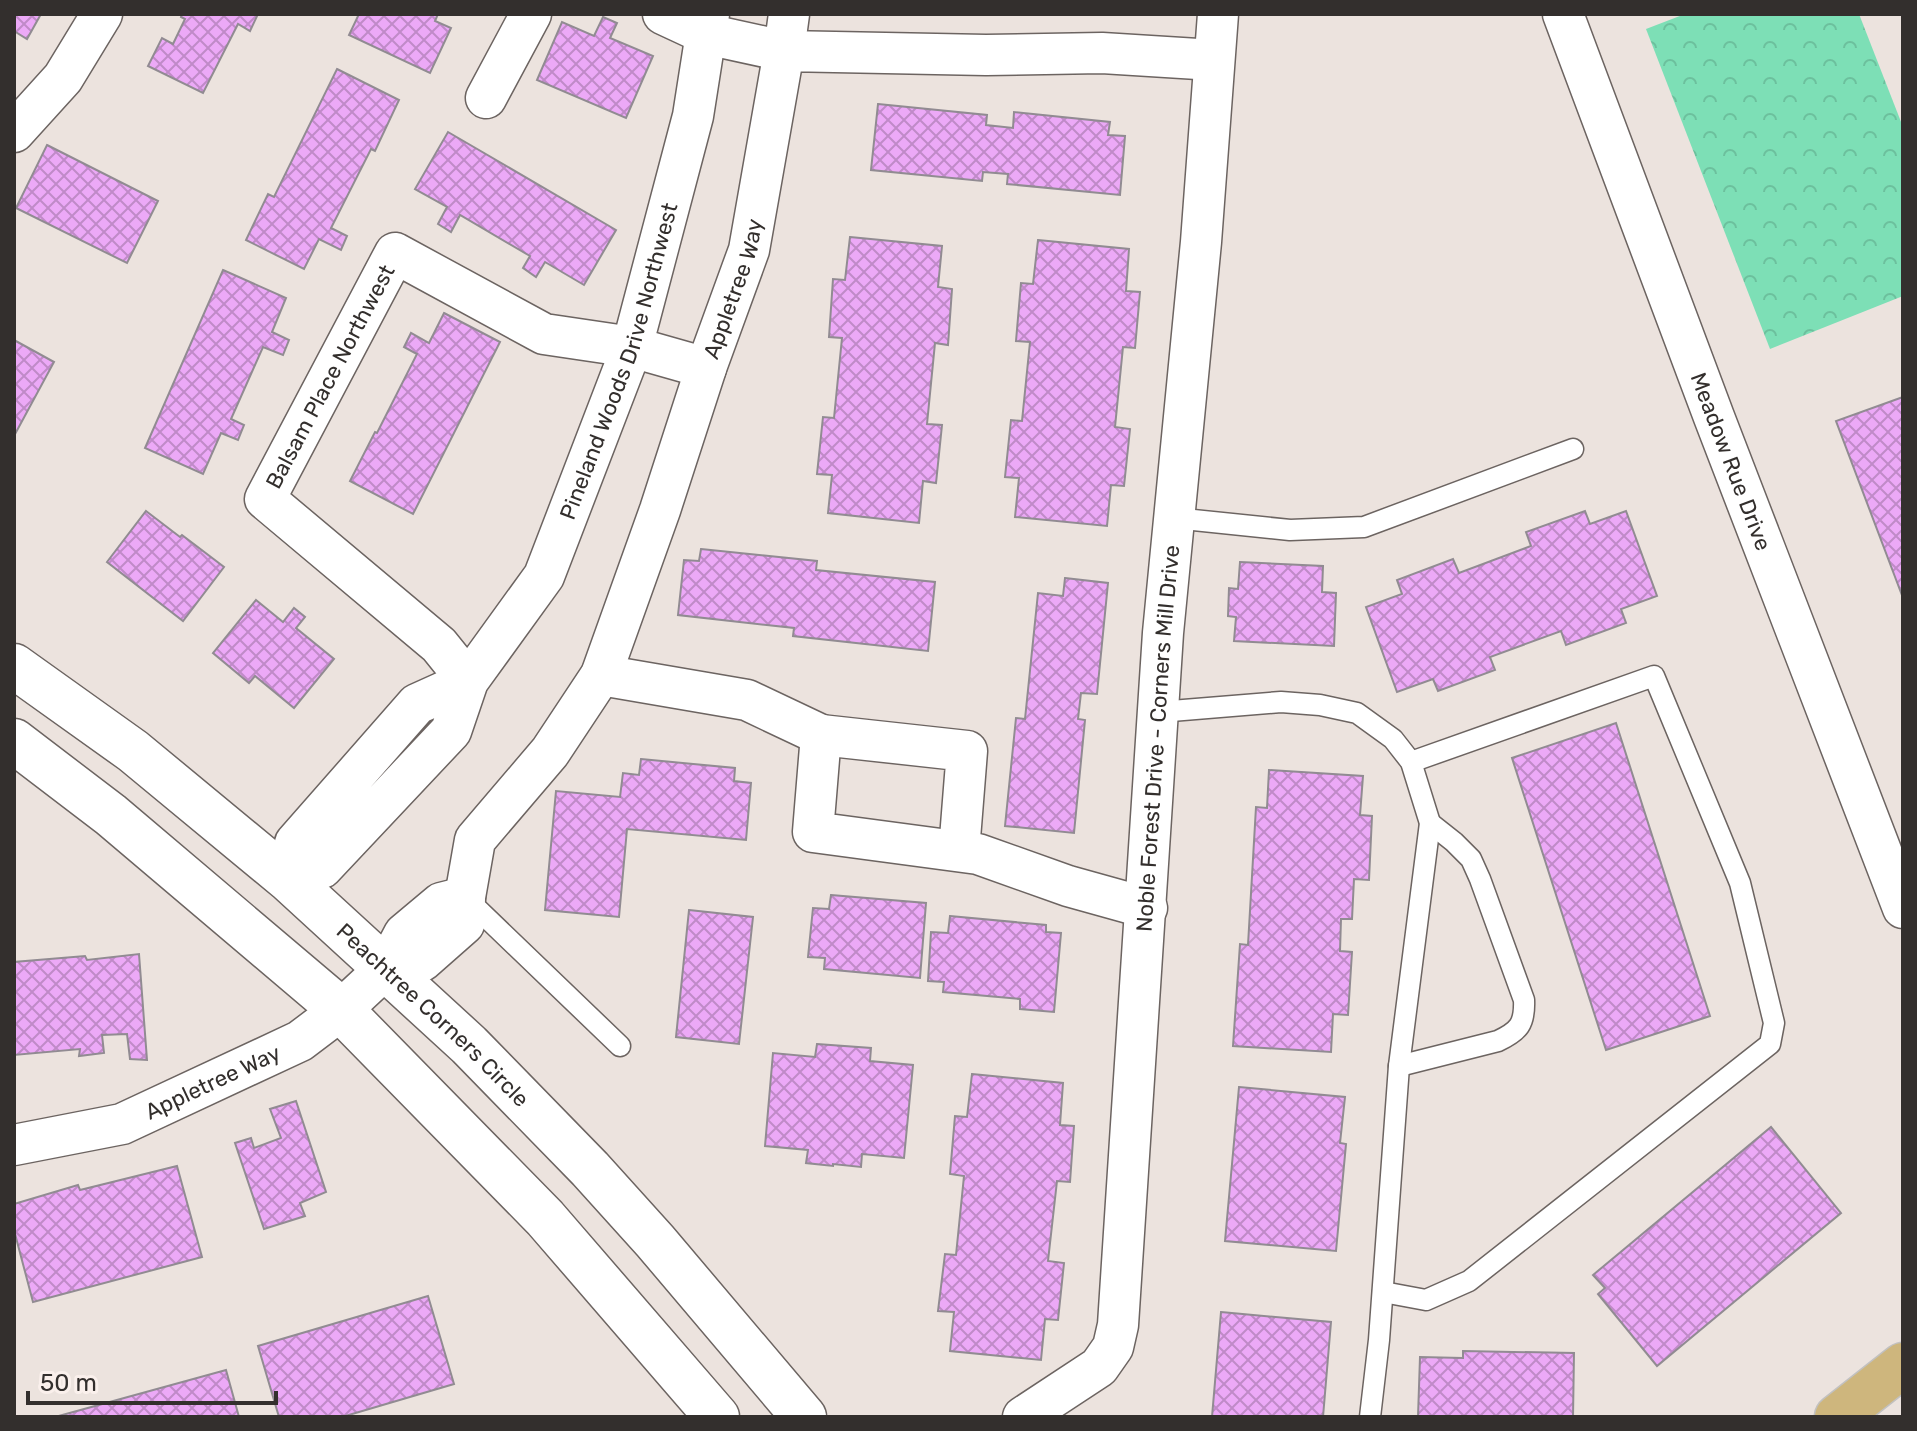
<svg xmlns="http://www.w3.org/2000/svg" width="1917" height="1431" viewBox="0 0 1917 1431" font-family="Rubik,sans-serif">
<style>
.park{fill:url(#park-crowns)}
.building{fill:url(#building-cross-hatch);stroke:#918b92;stroke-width:2}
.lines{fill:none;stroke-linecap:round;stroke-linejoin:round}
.service-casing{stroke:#6c6461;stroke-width:23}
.minor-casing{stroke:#6c6461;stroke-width:43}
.tertiary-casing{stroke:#6c6461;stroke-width:47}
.primary-casing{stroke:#c2c1c0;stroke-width:47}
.service{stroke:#fff;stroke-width:20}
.minor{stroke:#fff;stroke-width:40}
.tertiary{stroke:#fff;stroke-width:44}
.primary{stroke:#ceb67d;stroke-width:44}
.labels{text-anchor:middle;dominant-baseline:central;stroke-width:6;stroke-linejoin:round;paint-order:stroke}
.street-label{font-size:22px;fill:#332f2d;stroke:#faf0ec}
</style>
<defs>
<pattern id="park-crowns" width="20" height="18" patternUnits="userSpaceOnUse" patternTransform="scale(2)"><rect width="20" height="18" fill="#7ddfb6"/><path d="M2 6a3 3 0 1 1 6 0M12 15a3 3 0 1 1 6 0" fill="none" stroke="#6cc09d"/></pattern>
<pattern id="building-cross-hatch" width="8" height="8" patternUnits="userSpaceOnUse" patternTransform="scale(2)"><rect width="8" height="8" fill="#eca9f7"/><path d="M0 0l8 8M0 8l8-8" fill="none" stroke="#c08ac8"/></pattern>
</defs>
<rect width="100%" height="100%" fill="#ece3de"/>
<polygon class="park" points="1685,14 1859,14 1903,127 1903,296 1770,349 1646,29"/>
<g class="building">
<polygon points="14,14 41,14 27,39 14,31"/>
<polygon points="182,14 258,14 250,31 238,24 203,93 148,66 162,38 173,44 185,19 181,17"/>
<polygon points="359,14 438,14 435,21 451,28 430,73 349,35"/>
<polygon points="603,17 617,23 610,38 653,56 626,118 537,80 562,22 594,36"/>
<polygon points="337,69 399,100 375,151 371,149 331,228 347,236 341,250 319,239 304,269 246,240 268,194 274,197"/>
<polygon points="878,104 987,115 986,125 1013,128 1014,112 1110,122 1108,135 1125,136 1120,195 1007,184 1008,174 983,172 982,181 871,170"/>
<polygon points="448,132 616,230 584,285 545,262 536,277 523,268 530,256 460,215 451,232 438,224 447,207 415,189"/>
<polygon points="47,145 158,201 127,263 16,208"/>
<polygon points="850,237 942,246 938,287 952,289 948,345 935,343 927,424 942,425 936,483 923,481 919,523 828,513 832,475 817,474 823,417 834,418 842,338 829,337 833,279 845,280"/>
<polygon points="1038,240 1129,249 1126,291 1140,292 1135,348 1123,347 1115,427 1130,429 1124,486 1111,485 1107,526 1015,517 1019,478 1005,477 1011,420 1022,421 1030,342 1016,341 1021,283 1033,284"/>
<polygon points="223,270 286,298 272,332 289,340 283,355 263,347 231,419 244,425 238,440 221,433 203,474 145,448"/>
<polygon points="444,313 500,342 413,514 350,481 375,432 377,433 417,354 404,347 411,333 429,343"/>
<polygon points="14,340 54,362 14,436"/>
<polygon points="1903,397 1903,598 1836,421"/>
<polygon points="146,511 180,537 182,535 224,567 183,621 107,562"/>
<polygon points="1585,511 1590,524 1626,511 1657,596 1621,609 1626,623 1566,645 1561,631 1490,657 1495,670 1438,691 1433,679 1397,692 1366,607 1402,594 1397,580 1453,559 1459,573 1531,546 1526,532"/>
<polygon points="701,549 817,561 816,570 935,582 928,651 793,636 794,628 678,615 684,560 699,561"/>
<polygon points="1240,562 1323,566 1322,592 1336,593 1334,646 1234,641 1236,617 1228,616 1229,588 1238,589"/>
<polygon points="1065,578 1108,583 1097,694 1081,693 1078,719 1085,720 1074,833 1005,826 1016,718 1025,719 1038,593 1063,596"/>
<polygon points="256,600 283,622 294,608 305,617 296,628 334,659 294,708 255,676 249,683 213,653"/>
<polygon points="1616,723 1710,1016 1606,1050 1512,758"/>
<polygon points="641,759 735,768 734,781 751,783 746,840 627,829 619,917 545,910 556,791 620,797 623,773 639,775"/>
<polygon points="1269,770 1363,776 1360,815 1372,816 1369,880 1354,879 1352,919 1341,919 1340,951 1352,952 1348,1015 1333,1014 1331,1052 1233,1046 1240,944 1248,945 1256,807 1267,808"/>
<polygon points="831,895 926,903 920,978 824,969 825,958 808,957 813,908 829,909"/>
<polygon points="689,910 753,917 739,1044 676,1037"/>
<polygon points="950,916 1046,925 1046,932 1061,933 1054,1012 1020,1009 1020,999 943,992 944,982 928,981 931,932 948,933"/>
<polygon points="139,954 147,1060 130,1059 127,1034 102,1035 104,1053 79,1056 80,1049 14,1055 14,962 85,956 87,960"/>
<polygon points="817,1044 871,1048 870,1061 913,1065 904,1158 862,1154 861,1167 833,1164 833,1166 806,1163 808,1150 765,1146 773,1053 815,1057"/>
<polygon points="972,1074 1063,1083 1060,1125 1074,1126 1070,1182 1057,1181 1048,1261 1064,1263 1058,1320 1045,1319 1041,1360 950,1351 954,1312 938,1311 945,1254 956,1255 964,1176 950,1174 955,1116 967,1117"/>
<polygon points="1239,1087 1345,1097 1340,1143 1346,1144 1336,1251 1225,1241"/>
<polygon points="296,1101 326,1192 300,1203 305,1216 264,1229 235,1143 251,1138 254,1148 281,1138 270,1109"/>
<polygon points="1771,1127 1841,1213 1657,1366 1598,1294 1605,1288 1593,1275"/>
<polygon points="177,1166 202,1257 33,1302 14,1230 14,1204 78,1185 80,1190"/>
<polygon points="428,1296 454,1384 342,1417 279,1417 258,1346"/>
<polygon points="1221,1312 1331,1322 1323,1417 1212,1417"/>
<polygon points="1463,1351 1574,1353 1573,1417 1418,1417 1420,1357 1463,1358"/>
<polygon points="226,1370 239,1417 55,1417"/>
</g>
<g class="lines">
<g class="service-casing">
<g id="service">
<polyline points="1174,518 1290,530 1364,527 1573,449"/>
<polyline points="1159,712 1281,702 1320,705 1357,713 1393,739 1411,762 1430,823 1399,1066 1379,1340 1370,1417"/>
<polyline points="465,897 620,1046"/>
<path d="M 1399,1066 L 1498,1041 C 1519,1031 1525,1024 1524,1000 L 1480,879 L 1471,859 L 1454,842 L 1430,823"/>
<polyline points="1383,1292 1426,1300 1469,1281 1770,1044 1774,1023 1740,883 1654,676 1411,762"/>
</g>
</g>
<g class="minor-casing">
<g id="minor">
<polyline points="663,14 706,34 784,51 789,14"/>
<path id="s1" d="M 1563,14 L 1714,417 L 1903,908"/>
<polyline points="486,98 531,14"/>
<polyline points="14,132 63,78 102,14"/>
<polyline points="601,675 747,700 821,735"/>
<path id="s2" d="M 468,681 L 417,704 L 295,843 L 289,880 L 322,868 L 451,731 L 468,681 L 544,576 L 632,347 L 693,116 L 709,14"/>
<path id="s3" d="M 468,681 L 439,645 L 265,499 L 395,253 L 544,334 L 632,347 L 706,368"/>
<polyline points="959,851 967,751 821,735 813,832 978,854 1068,886 1147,908"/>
<path id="s4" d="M 386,968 L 422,961 L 464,924 L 465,897 L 475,840 L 550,752 L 601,675 L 660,510 L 706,368 L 749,250 L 784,51 L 986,55 L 1102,53 L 1214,60"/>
<path id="s5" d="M 14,1145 L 122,1124 L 300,1041 L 341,1010 L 386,968 L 404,934 L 441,903 L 465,897"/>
<path id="s6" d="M 1023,1417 L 1099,1367 L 1113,1347 L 1118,1325 L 1163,633 L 1201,242 L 1218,14"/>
</g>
</g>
<g class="tertiary-casing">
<g id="tertiary">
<path id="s7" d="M 14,666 L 133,751 L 289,880 L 469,1045 L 590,1169 L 655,1241 L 804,1417"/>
<polyline points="14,741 111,815 341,1010 545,1218 717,1417"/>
</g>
</g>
<g class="primary-casing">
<polyline id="primary" points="1837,1417 1903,1365"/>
</g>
<use href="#service" class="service"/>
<use href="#minor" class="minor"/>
<use href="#tertiary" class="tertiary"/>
<use href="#primary" class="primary"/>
</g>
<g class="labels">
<g class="street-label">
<text stroke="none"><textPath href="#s4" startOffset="794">Appletree Way</textPath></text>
<text stroke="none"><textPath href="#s2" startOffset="912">Pineland Woods Drive Northwest</textPath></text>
<text stroke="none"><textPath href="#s3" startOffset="412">Balsam Place Northwest</textPath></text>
<text stroke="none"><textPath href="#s1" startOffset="478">Meadow Rue Drive</textPath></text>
<text stroke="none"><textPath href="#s6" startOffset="726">Noble Forest Drive - Corners Mill Drive</textPath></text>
<text stroke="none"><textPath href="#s7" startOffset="546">Peachtree Corners Circle</textPath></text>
<text stroke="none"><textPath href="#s5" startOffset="210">Appletree Way</textPath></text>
</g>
</g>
<rect width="1917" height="1431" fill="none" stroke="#332f2d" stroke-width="32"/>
<path d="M28 1391v12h248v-12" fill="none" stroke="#332f2d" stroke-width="4"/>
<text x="40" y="1391" font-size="24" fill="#332f2d" stroke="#faf0ec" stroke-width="6" paint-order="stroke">50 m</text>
</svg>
